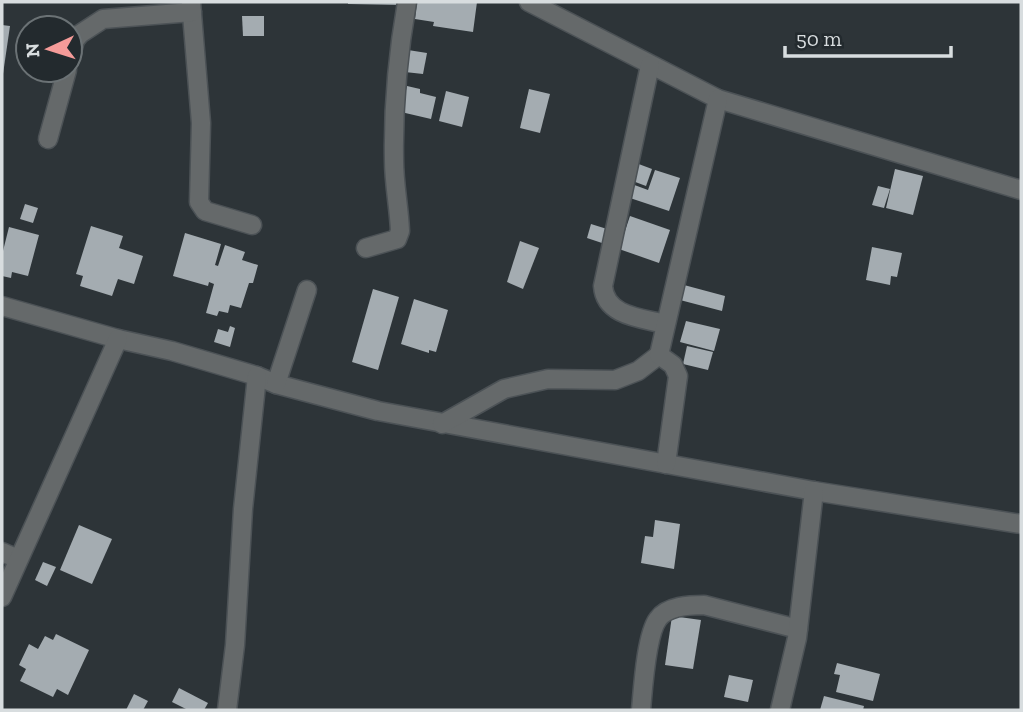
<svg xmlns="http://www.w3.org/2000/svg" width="1023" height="712" viewBox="0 0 1023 712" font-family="'Zilla Slab',serif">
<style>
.building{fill:#a4acb1}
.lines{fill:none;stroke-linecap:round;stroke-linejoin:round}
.minor-casing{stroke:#4c5256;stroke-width:21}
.minor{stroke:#65696a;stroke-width:18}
</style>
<rect width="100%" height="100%" fill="#2d3438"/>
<g class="building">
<polygon points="348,2 402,2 402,5 348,4"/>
<polygon points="417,2 477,2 473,32 433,26 434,22 415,19"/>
<polygon points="242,16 264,16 264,36 243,36"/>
<polygon points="2,25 10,26 3,74 2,74"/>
<polygon points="408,50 427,53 423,74 405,72"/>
<polygon points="407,86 420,89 420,93 436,97 431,119 401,112"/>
<polygon points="529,89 550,94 540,133 520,128"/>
<polygon points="446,91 469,97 462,127 439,121"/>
<polygon points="636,163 652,169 646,186 630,180"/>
<polygon points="895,169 923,176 913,215 886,208"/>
<polygon points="655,170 680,178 669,211 624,196 629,183 648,190"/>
<polygon points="878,186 890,189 884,208 872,205"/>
<polygon points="25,204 38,208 33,223 20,219"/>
<polygon points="630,216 670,230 659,263 619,249"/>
<polygon points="591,224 607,229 602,243 587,238"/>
<polygon points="91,226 123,236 119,248 143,256 134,284 118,279 112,296 80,286 83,276 76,274"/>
<polygon points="9,227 39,235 28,276 12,272 11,278 2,276 2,255"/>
<polygon points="185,233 221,244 215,265 218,266 225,245 245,252 242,260 258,265 253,283 249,283 241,308 230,305 228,313 219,311 217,316 206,313 214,284 209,282 208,286 173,276"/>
<polygon points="520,241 539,248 523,289 507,282"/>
<polygon points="872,247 902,253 897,277 891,276 890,285 866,280"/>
<polygon points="684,285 725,296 722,311 680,300"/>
<polygon points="373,289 399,297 378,370 352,362"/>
<polygon points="414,299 448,310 436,352 429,350 429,353 401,344"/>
<polygon points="686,321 720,329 714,351 680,342"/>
<polygon points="230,326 235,328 230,347 214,342 218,329 228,332"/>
<polygon points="687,346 713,352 708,370 683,364"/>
<polygon points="655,520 680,524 674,569 641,563 645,536 653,537"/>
<polygon points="79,525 112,539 92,584 60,570"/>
<polygon points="43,562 56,567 47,586 35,580"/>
<polygon points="672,616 701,620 693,669 665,665"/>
<polygon points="56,634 89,650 68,695 57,689 53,697 20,681 26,669 19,665 29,644 38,649 45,636 53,640"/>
<polygon points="837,663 880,674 873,701 836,692 840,675 834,674"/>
<polygon points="729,675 753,680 748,702 724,697"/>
<polygon points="179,688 208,703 204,710 188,710 172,702"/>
<polygon points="134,694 148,701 143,710 126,710"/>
<polygon points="824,696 864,706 863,710 820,710"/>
</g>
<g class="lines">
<g class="minor-casing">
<g id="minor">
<polyline points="191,2 201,123 199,202 205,211 252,225"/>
<polyline points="529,2 718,99 1021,190"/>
<polyline points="70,59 75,40 80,34 103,19 192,12"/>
<path d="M 650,65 L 603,286 C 605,316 641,318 665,324"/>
<polyline points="48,139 67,70"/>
<path d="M 366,248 L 397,239 L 400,231 C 399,207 394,184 394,160 C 393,107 398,53 407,2"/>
<polyline points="2,306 118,339 172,351 257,376 276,384 378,411 814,491 1021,524"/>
<polyline points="276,384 307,290"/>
<polyline points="442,424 504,389 548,379 615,380 638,371 659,355"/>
<polyline points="666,464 678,376 673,365 659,355 718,99"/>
<polyline points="2,552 18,559"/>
<polyline points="2,597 118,339"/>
<polyline points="227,710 235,645 243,509 257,376"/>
<path d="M 641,710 C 643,689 646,635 658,619 C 667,606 690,605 704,605 L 798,629"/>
<polyline points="780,710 797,638 814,491"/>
</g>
</g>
<use href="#minor" class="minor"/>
</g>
<rect width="1023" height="712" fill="none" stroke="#d8dddf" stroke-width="7"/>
<g transform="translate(49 49) rotate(266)"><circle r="33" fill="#232a2e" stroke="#6b7275" stroke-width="2"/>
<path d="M0-5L12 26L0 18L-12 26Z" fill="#f59b99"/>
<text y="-10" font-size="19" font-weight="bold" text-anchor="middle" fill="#d8dddf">N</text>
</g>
<path d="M785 46v10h166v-10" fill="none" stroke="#d8dddf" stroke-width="3.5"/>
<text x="796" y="46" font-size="21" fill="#d8dddf" stroke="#232a2e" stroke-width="5" paint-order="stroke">50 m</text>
</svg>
